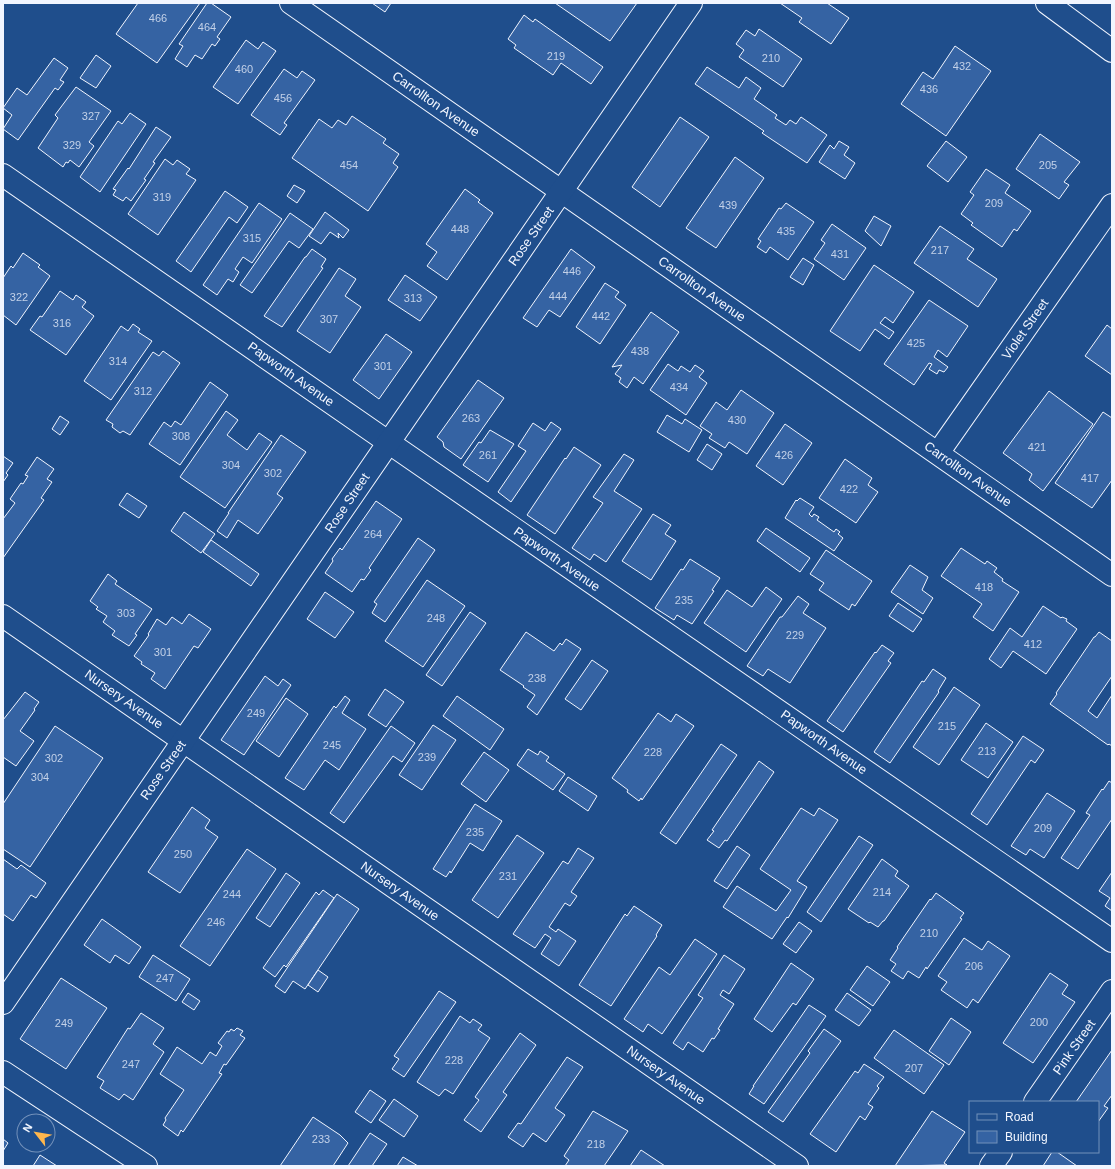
<svg xmlns="http://www.w3.org/2000/svg" width="1115" height="1169" viewBox="0 0 1115 1169" font-family="Helvetica,sans-serif">
<style>
.building{fill:#3563a3;stroke:#f2f6ff}
.lines{fill:none;stroke-linecap:round;stroke-linejoin:round}
.minor-casing{stroke:#f2f6ff;stroke-width:24}
.minor{stroke:#1f4e8c;stroke-width:22}
.labels{text-anchor:middle;dominant-baseline:central;stroke-width:3;stroke-linejoin:round;paint-order:stroke}
.number-label{font-size:11px;fill:#c3d1e8}
.street-label{font-size:13px;fill:#f2f6ff;stroke:#1f4e8c}
</style>
<rect width="100%" height="100%" fill="#1f4e8c"/>
<g class="building">
<polygon points="138,3 200,3 157,63 116,34"/>
<polygon points="207,3 211,3 231,17 217,37 220,39 215,46 212,44 202,59 195,55 187,67 175,59 183,46 179,44"/>
<polygon points="372,3 391,3 385,12"/>
<polygon points="555,3 637,3 610,41"/>
<polygon points="780,3 827,3 849,18 831,44 799,22 802,18"/>
<polygon points="524,15 533,22 535,19 603,67 591,84 561,63 553,75 514,48 516,45 508,39"/>
<polygon points="759,29 802,59 783,87 739,57 744,50 736,44 746,30 755,36"/>
<polygon points="246,40 258,49 263,42 276,51 238,104 213,87"/>
<polygon points="955,46 991,71 946,136 901,104 923,72 933,79"/>
<polygon points="96,55 111,66 96,88 80,78"/>
<polygon points="54,58 68,68 60,80 64,82 58,90 55,88 18,140 3,129 12,115 3,108 17,88 27,95"/>
<polygon points="707,67 739,88 746,77 761,88 754,99 777,115 775,118 786,125 790,120 796,124 801,117 827,135 807,163 762,133 764,131 695,84"/>
<polygon points="284,69 297,78 302,71 315,80 284,123 287,125 280,135 251,115"/>
<polygon points="76,87 111,111 89,142 94,146 79,167 70,160 68,163 66,162 63,167 38,148 58,118 55,115"/>
<polygon points="130,113 146,124 100,192 80,177 118,121 122,124"/>
<polygon points="352,116 386,139 383,143 399,154 393,163 398,167 368,211 292,158 319,119 332,128 338,120 346,125"/>
<polygon points="680,117 709,137 660,207 632,187"/>
<polygon points="156,127 171,137 153,162 155,163 144,179 146,180 131,201 126,197 123,201 113,195 116,190 113,189 128,168 129,169"/>
<polygon points="1040,134 1080,162 1064,182 1069,185 1059,199 1016,169"/>
<polygon points="839,141 849,147 844,155 855,163 845,179 819,162 830,145 834,149"/>
<polygon points="946,141 967,157 948,182 927,166"/>
<polygon points="735,157 764,178 716,248 686,228"/>
<polygon points="165,159 173,165 177,160 190,169 186,174 196,180 158,235 128,214"/>
<polygon points="986,169 1010,185 1005,193 1031,211 1017,231 1014,229 1002,247 971,225 973,223 961,214 974,195 970,192"/>
<polygon points="294,185 305,191 297,203 287,196"/>
<polygon points="465,189 480,200 478,202 493,213 447,280 427,266 437,252 426,244"/>
<polygon points="225,191 248,207 237,223 229,217 191,272 176,261"/>
<polygon points="259,203 282,219 252,263 243,257 235,269 239,272 233,282 228,279 217,295 203,285"/>
<polygon points="786,203 814,222 788,260 770,247 766,253 757,247 761,241 758,239 779,208 781,209"/>
<polygon points="325,212 349,230 343,238 338,233 339,238 330,232 321,244 309,236"/>
<polygon points="290,213 313,229 299,248 289,241 252,293 240,285"/>
<polygon points="874,216 891,226 881,246 865,231"/>
<polygon points="832,224 866,248 844,280 814,259 825,243 821,240"/>
<polygon points="940,226 974,249 967,259 997,279 978,307 914,263"/>
<polygon points="312,249 326,259 321,267 323,268 282,327 264,316 305,257 306,257"/>
<polygon points="571,249 595,267 560,317 549,310 537,327 523,318"/>
<polygon points="23,253 40,265 38,267 50,276 16,325 3,315 3,278 11,266 13,268"/>
<polygon points="803,258 814,265 803,285 790,277"/>
<polygon points="874,265 914,292 893,323 885,317 880,323 894,332 889,339 875,329 860,351 830,331"/>
<polygon points="339,268 356,279 345,296 361,307 330,353 297,331"/>
<polygon points="405,275 437,297 420,321 388,300"/>
<polygon points="605,283 619,292 615,297 626,305 600,344 576,327"/>
<polygon points="60,291 73,300 76,295 86,302 82,307 94,316 66,355 30,330 40,316 42,317"/>
<polygon points="929,300 968,326 947,357 938,350 934,357 948,367 944,372 939,370 937,374 929,369 932,364 929,363 914,385 884,364"/>
<polygon points="651,312 679,332 643,384 634,377 627,388 619,382 621,378 615,374 622,365 612,367"/>
<polygon points="133,324 140,329 138,332 152,341 111,400 84,381 121,326 128,331"/>
<polygon points="1107,325 1112,329 1112,375 1085,356"/>
<polygon points="386,334 412,352 379,399 353,380"/>
<polygon points="163,351 180,363 130,435 123,431 120,433 112,427 113,424 106,420 153,352 159,356"/>
<polygon points="668,364 678,371 681,366 690,372 695,365 704,371 699,377 707,383 686,415 650,390"/>
<polygon points="478,380 504,398 461,459 444,447 443,442 437,437"/>
<polygon points="210,382 228,395 180,465 149,444 164,422 171,427 175,421 181,425"/>
<polygon points="741,390 774,413 747,454 729,442 725,448 709,438 712,434 700,426 716,402 727,410"/>
<polygon points="1049,391 1093,424 1043,491 1029,480 1032,474 1003,453"/>
<polygon points="226,411 238,420 227,435 247,450 259,433 272,442 225,508 180,477"/>
<polygon points="1103,412 1112,418 1112,480 1092,508 1055,483"/>
<polygon points="667,415 682,424 685,419 702,430 689,452 657,432"/>
<polygon points="60,416 69,422 60,435 52,429"/>
<polygon points="551,422 561,429 511,502 498,492 526,451 518,446 533,423 545,431"/>
<polygon points="785,424 812,443 783,485 756,466"/>
<polygon points="490,430 514,444 488,482 463,465 479,442 481,443"/>
<polygon points="281,435 306,452 277,494 283,498 258,534 238,520 227,538 217,531 229,513 228,513"/>
<polygon points="707,444 722,454 712,470 697,460"/>
<polygon points="574,447 601,465 555,534 527,515 565,458 566,459"/>
<polygon points="624,454 634,460 614,491 642,509 606,562 594,554 590,560 572,548 603,503 593,497"/>
<polygon points="3,456 13,463 6,473 8,475 3,482"/>
<polygon points="37,457 54,469 47,479 52,482 41,498 44,500 3,558 3,519 15,503 10,499 21,483 23,484 28,476 25,475"/>
<polygon points="845,459 872,478 868,485 878,492 856,523 819,498"/>
<polygon points="127,493 147,506 139,518 119,505"/>
<polygon points="800,498 814,507 809,514 812,517 814,514 819,517 817,520 834,532 836,529 840,532 838,534 843,538 834,551 785,518 796,500 797,501"/>
<polygon points="376,501 402,519 369,568 371,570 364,580 361,579 352,592 325,573 333,561 332,559 340,548 342,550"/>
<polygon points="184,512 215,534 201,553 171,531"/>
<polygon points="653,514 671,525 665,534 676,541 651,580 622,561"/>
<polygon points="766,528 810,558 800,572 757,541"/>
<polygon points="418,538 435,550 385,622 372,613 377,604 374,602"/>
<polygon points="211,540 259,574 251,586 203,552"/>
<polygon points="961,548 985,564 987,561 997,568 994,572 1003,579 1002,581 1019,592 993,631 973,617 982,604 941,576"/>
<polygon points="826,550 872,581 855,606 852,604 849,610 819,590 824,583 810,574"/>
<polygon points="690,559 720,578 712,590 714,591 692,624 677,615 674,620 655,608 681,569 683,570"/>
<polygon points="910,565 928,577 922,590 933,598 923,614 891,592"/>
<polygon points="108,574 117,581 115,584 152,609 135,634 137,635 129,646 112,635 115,631 103,622 107,616 96,609 98,607 90,601"/>
<polygon points="427,580 465,606 423,667 385,641"/>
<polygon points="766,587 782,599 746,652 704,623 727,590 752,607"/>
<polygon points="325,592 354,612 335,638 307,619"/>
<polygon points="798,596 809,604 803,613 826,628 790,683 768,669 763,676 747,666 780,617 782,617"/>
<polygon points="898,603 922,619 913,632 889,616"/>
<polygon points="1043,606 1061,618 1062,617 1067,619 1066,621 1077,629 1046,674 1013,651 1001,668 989,659 1010,628 1022,637"/>
<polygon points="470,612 486,623 442,686 426,675"/>
<polygon points="189,614 211,629 198,648 194,646 165,689 151,679 155,673 141,664 142,662 134,656 149,635 148,634 157,619 166,625 172,617 182,624"/>
<polygon points="526,632 554,651 560,643 562,645 566,639 581,649 537,715 527,707 535,695 523,687 524,686 500,670"/>
<polygon points="1099,632 1112,641 1112,676 1088,711 1097,718 1112,695 1112,746 1109,744 1108,745 1050,704 1057,694 1056,693 1094,637 1095,637"/>
<polygon points="882,645 894,653 888,661 891,663 843,732 827,721 875,652 876,653"/>
<polygon points="592,660 608,671 581,710 565,699"/>
<polygon points="933,669 946,678 938,691 939,692 890,763 874,752 922,681 924,682"/>
<polygon points="265,676 278,686 283,679 291,685 244,755 221,740"/>
<polygon points="954,687 980,705 939,765 913,747"/>
<polygon points="385,689 404,702 386,727 368,715"/>
<polygon points="25,692 39,702 34,709 35,710 20,731 34,741 16,766 3,757 3,720"/>
<polygon points="345,696 350,700 342,713 366,729 339,770 325,760 304,790 285,778 334,706 336,708"/>
<polygon points="457,696 504,729 490,750 443,716"/>
<polygon points="286,698 308,714 279,757 256,741"/>
<polygon points="658,713 671,722 676,714 694,726 642,800 641,798 639,801 627,792 628,790 612,778"/>
<polygon points="986,723 1013,742 988,778 961,760"/>
<polygon points="433,725 456,740 422,790 399,775"/>
<polygon points="55,726 103,758 30,867 3,849 3,804"/>
<polygon points="391,726 415,743 402,762 393,756 344,823 330,813"/>
<polygon points="1023,736 1044,750 1035,763 1031,760 987,825 971,814"/>
<polygon points="721,744 737,755 676,844 660,833"/>
<polygon points="528,749 538,755 540,751 549,757 546,761 565,774 553,790 517,765"/>
<polygon points="484,752 509,770 486,802 461,784"/>
<polygon points="759,761 774,772 727,841 725,840 719,848 707,840 714,831 712,830"/>
<polygon points="568,777 597,796 588,811 559,791"/>
<polygon points="1109,781 1112,783 1112,819 1078,869 1061,858 1090,815 1086,813 1102,789 1103,790"/>
<polygon points="1047,793 1075,811 1044,858 1030,849 1026,855 1011,846"/>
<polygon points="475,804 502,821 483,851 470,843 451,873 450,871 446,877 433,869"/>
<polygon points="192,807 210,820 205,828 218,837 180,893 148,872"/>
<polygon points="801,808 814,816 819,808 838,820 797,881 807,887 788,918 787,917 772,939 723,907 737,886 776,911 791,890 760,869"/>
<polygon points="517,835 544,853 498,918 472,900"/>
<polygon points="859,836 873,845 821,922 807,912"/>
<polygon points="737,846 750,855 727,889 714,881"/>
<polygon points="578,848 594,858 571,892 577,896 570,906 565,903 549,927 556,932 558,929 576,941 559,966 541,954 551,938 545,934 535,948 513,934 563,861 568,864"/>
<polygon points="247,849 276,869 210,966 180,946"/>
<polygon points="3,859 17,869 21,865 46,883 36,898 31,895 13,921 3,914"/>
<polygon points="882,859 898,871 895,876 909,886 884,921 883,921 878,927 870,922 869,923 848,909"/>
<polygon points="1112,872 1112,911 1105,906 1110,898 1099,891"/>
<polygon points="286,873 300,883 270,927 256,918"/>
<polygon points="323,890 334,898 286,967 284,965 275,977 263,968 316,892 319,895"/>
<polygon points="936,893 964,913 960,918 962,919 927,969 926,967 919,978 908,971 903,979 891,971 896,964 890,960 898,948 897,947 930,899 931,900"/>
<polygon points="337,894 359,909 305,989 293,981 285,993 275,986"/>
<polygon points="634,906 662,925 656,935 657,936 611,1006 579,985 625,914 627,916"/>
<polygon points="102,919 141,947 129,964 115,955 110,963 84,945"/>
<polygon points="799,922 812,931 796,953 783,944"/>
<polygon points="964,938 982,950 988,941 1010,956 978,1003 973,999 967,1008 941,990 947,982 938,976"/>
<polygon points="695,939 717,954 662,1034 648,1024 643,1032 624,1019 659,967 670,975"/>
<polygon points="153,955 190,979 176,1001 139,977"/>
<polygon points="724,955 745,969 729,994 723,990 720,995 734,1004 718,1029 720,1030 714,1039 712,1038 703,1052 688,1042 683,1050 673,1043 703,998 698,995"/>
<polygon points="791,963 814,979 796,1005 793,1003 772,1032 754,1019"/>
<polygon points="867,966 890,982 873,1006 850,990"/>
<polygon points="318,970 328,977 318,992 308,985"/>
<polygon points="1050,973 1068,985 1062,994 1075,1002 1033,1063 1003,1043"/>
<polygon points="61,978 107,1008 66,1069 20,1039"/>
<polygon points="439,991 456,1002 404,1077 392,1069 399,1059 394,1056"/>
<polygon points="188,993 200,1001 194,1010 182,1002"/>
<polygon points="847,993 871,1010 859,1026 835,1010"/>
<polygon points="809,1005 826,1016 764,1104 749,1094 754,1086 753,1086"/>
<polygon points="141,1013 164,1028 153,1044 164,1052 133,1100 124,1094 119,1100 100,1088 104,1081 97,1077 128,1028 130,1029"/>
<polygon points="460,1016 470,1023 473,1019 482,1025 478,1030 490,1038 453,1094 445,1089 439,1096 417,1082"/>
<polygon points="951,1018 971,1032 949,1065 929,1051"/>
<polygon points="237,1028 243,1031 240,1035 245,1038 226,1065 224,1064 219,1073 222,1074 183,1132 181,1130 178,1136 163,1125 166,1120 165,1118 184,1090 160,1074 177,1047 202,1064 210,1052 216,1056 222,1046 218,1043 227,1031 229,1032 231,1029 234,1031"/>
<polygon points="824,1029 841,1041 783,1122 768,1112 810,1053 808,1051"/>
<polygon points="894,1030 944,1065 924,1094 874,1058"/>
<polygon points="520,1033 536,1045 503,1092 507,1095 481,1132 464,1120 479,1100 475,1097"/>
<polygon points="1112,1050 1112,1095 1104,1106 1108,1108 1098,1122 1098,1102 1076,1102"/>
<polygon points="567,1057 583,1067 555,1108 565,1115 546,1142 533,1133 523,1147 508,1137 518,1123 521,1124"/>
<polygon points="864,1064 884,1077 877,1086 879,1088 868,1104 873,1107 865,1120 860,1116 836,1152 810,1134 855,1071 858,1073"/>
<polygon points="370,1090 386,1101 371,1123 355,1112"/>
<polygon points="394,1099 418,1116 404,1137 379,1120"/>
<polygon points="593,1111 628,1131 604,1166 565,1166 569,1160 564,1156"/>
<polygon points="932,1111 965,1132 944,1163 947,1165 895,1166"/>
<polygon points="313,1117 340,1135 348,1143 333,1166 280,1166"/>
<polygon points="370,1133 387,1144 372,1166 348,1166"/>
<polygon points="3,1139 8,1143 3,1151"/>
<polygon points="641,1150 665,1166 630,1166"/>
<polygon points="1052,1152 1057,1152 1077,1166 1043,1166"/>
<polygon points="40,1155 57,1166 33,1166"/>
<polygon points="403,1157 418,1166 397,1166"/>
</g>
<g class="lines">
<g class="minor-casing">
<g id="minor">
<polyline points="291,3 1112,575"/>
<polyline points="1047,3 1112,51"/>
<polyline points="3,175 388,442 1112,941"/>
<polyline points="938,453 1112,205"/>
<polyline points="3,616 797,1166"/>
<polyline points="3,1003 691,3"/>
<polyline points="3,1072 146,1166"/>
<polyline points="1035,1102 1112,991"/>
<polyline points="991,1166 1001,1152"/>
</g>
</g>
<use href="#minor" class="minor"/>
</g>
<g class="labels">
<g class="number-label">
<text x="158" y="18">466</text>
<text x="207" y="27">464</text>
<text x="556" y="56">219</text>
<text x="771" y="58">210</text>
<text x="962" y="66">432</text>
<text x="244" y="69">460</text>
<text x="929" y="89">436</text>
<text x="283" y="98">456</text>
<text x="91" y="116">327</text>
<text x="72" y="145">329</text>
<text x="349" y="165">454</text>
<text x="1048" y="165">205</text>
<text x="162" y="197">319</text>
<text x="994" y="203">209</text>
<text x="728" y="205">439</text>
<text x="460" y="229">448</text>
<text x="786" y="231">435</text>
<text x="252" y="238">315</text>
<text x="940" y="250">217</text>
<text x="840" y="254">431</text>
<text x="572" y="271">446</text>
<text x="558" y="296">444</text>
<text x="19" y="297">322</text>
<text x="413" y="298">313</text>
<text x="601" y="316">442</text>
<text x="329" y="319">307</text>
<text x="62" y="323">316</text>
<text x="916" y="343">425</text>
<text x="640" y="351">438</text>
<text x="118" y="361">314</text>
<text x="383" y="366">301</text>
<text x="679" y="387">434</text>
<text x="143" y="391">312</text>
<text x="471" y="418">263</text>
<text x="737" y="420">430</text>
<text x="181" y="436">308</text>
<text x="1037" y="447">421</text>
<text x="488" y="455">261</text>
<text x="784" y="455">426</text>
<text x="231" y="465">304</text>
<text x="273" y="473">302</text>
<text x="1090" y="478">417</text>
<text x="849" y="489">422</text>
<text x="373" y="534">264</text>
<text x="984" y="587">418</text>
<text x="684" y="600">235</text>
<text x="126" y="613">303</text>
<text x="436" y="618">248</text>
<text x="795" y="635">229</text>
<text x="1033" y="644">412</text>
<text x="163" y="652">301</text>
<text x="537" y="678">238</text>
<text x="256" y="713">249</text>
<text x="947" y="726">215</text>
<text x="332" y="745">245</text>
<text x="987" y="751">213</text>
<text x="653" y="752">228</text>
<text x="427" y="757">239</text>
<text x="54" y="758">302</text>
<text x="40" y="777">304</text>
<text x="1043" y="828">209</text>
<text x="475" y="832">235</text>
<text x="183" y="854">250</text>
<text x="508" y="876">231</text>
<text x="882" y="892">214</text>
<text x="232" y="894">244</text>
<text x="216" y="922">246</text>
<text x="929" y="933">210</text>
<text x="974" y="966">206</text>
<text x="165" y="978">247</text>
<text x="1039" y="1022">200</text>
<text x="64" y="1023">249</text>
<text x="454" y="1060">228</text>
<text x="131" y="1064">247</text>
<text x="914" y="1068">207</text>
<text x="321" y="1139">233</text>
<text x="596" y="1144">218</text>
</g>
<g class="street-label">
<text transform="translate(436 104) rotate(35)">Carrollton Avenue</text>
<text transform="translate(531 236) rotate(-55)">Rose Street</text>
<text transform="translate(702 289) rotate(35)">Carrollton Avenue</text>
<text transform="translate(1025 329) rotate(-55)">Violet Street</text>
<text transform="translate(291 374) rotate(35)">Papworth Avenue</text>
<text transform="translate(968 474) rotate(35)">Carrollton Avenue</text>
<text transform="translate(347 503) rotate(-56)">Rose Street</text>
<text transform="translate(557 559) rotate(35)">Papworth Avenue</text>
<text transform="translate(124 699) rotate(35)">Nursery Avenue</text>
<text transform="translate(824 742) rotate(35)">Papworth Avenue</text>
<text transform="translate(163 770) rotate(-55)">Rose Street</text>
<text transform="translate(400 891) rotate(35)">Nursery Avenue</text>
<text transform="translate(1074 1047) rotate(-55)">Pink Street</text>
<text transform="translate(666 1075) rotate(35)">Nursery Avenue</text>
</g>
</g>
<rect width="1115" height="1169" fill="none" stroke="#f2f6ff" stroke-width="8"/>
<rect x="969" y="1101" width="130" height="52" fill="#1f4e8c" stroke="#7391ba"/>
<rect x="977" y="1114" width="20" height="6" fill="#1f4e8c" stroke="#7391ba"/>
<text x="1005" y="1121" font-size="12" fill="#f2f6ff">Road</text>
<rect x="977" y="1131" width="20" height="12" fill="#3563a3" stroke="#7391ba"/>
<text x="1005" y="1141" font-size="12" fill="#f2f6ff">Building</text>
<g transform="translate(36 1133) rotate(301)"><circle r="19" fill="#1f4e8c" stroke="#7391ba"/>
<path d="M0-3L7 15L0 10L-7 15Z" fill="#ffb74d"/>
<text y="-6" font-size="11" font-weight="bold" text-anchor="middle" fill="#f2f6ff">N</text>
</g>
</svg>
